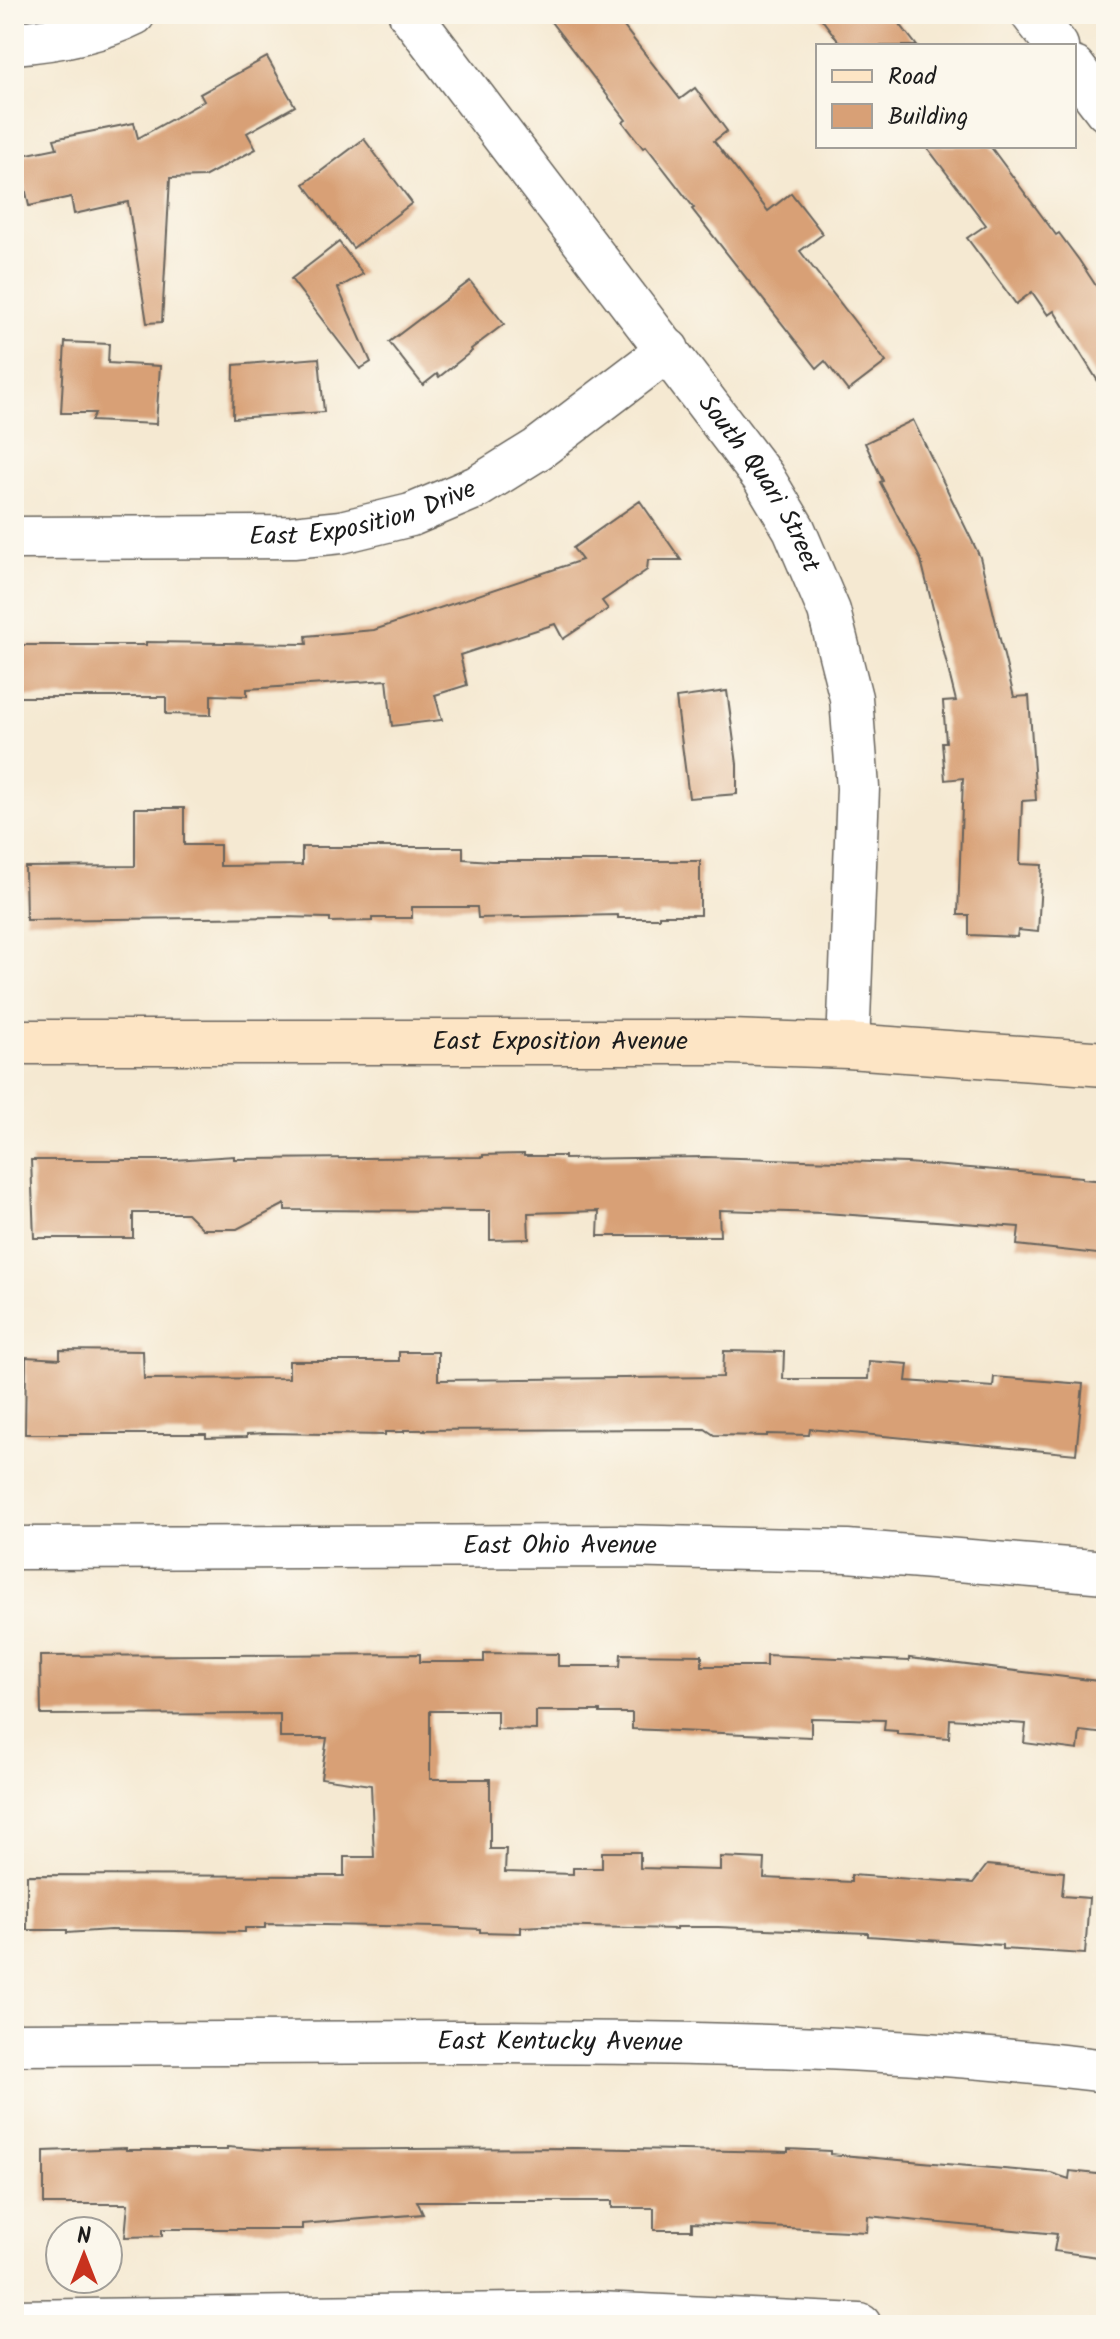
<svg xmlns="http://www.w3.org/2000/svg" width="1120" height="2339" viewBox="0 0 1120 2339" font-family="Kalam,sans-serif">
<style>
.building{fill:#d8a076}
.lines{fill:none;stroke-linecap:round;stroke-linejoin:round}
.street-casing{stroke:#68645c;stroke-width:45}
.secondary-casing{stroke:#68645c;stroke-width:47}
.street{stroke:#fff;stroke-width:42}
.secondary{stroke:#fde5c5;stroke-width:44}
.labels{text-anchor:middle;dominant-baseline:central;stroke-width:6;stroke-linejoin:round;paint-order:stroke}
.street-label{font-size:26px;fill:#1c1c1c;stroke:#fbf7ec}
</style>
<rect width="100%" height="100%" fill="#fbf7ec"/>
<filter id="ink" filterUnits="userSpaceOnUse"><feTurbulence type="fractalNoise" baseFrequency=".0125" numOctaves="2"/><feDisplacementMap in="SourceGraphic" scale="16" xChannelSelector="R" yChannelSelector="G"/><feConvolveMatrix kernelMatrix="1 2 1 2 8 2 1 2 1" color-interpolation-filters="sRGB"/></filter>
<filter id="wash" filterUnits="userSpaceOnUse"><feTurbulence type="fractalNoise" baseFrequency=".006" numOctaves="4" result="noise"/><feDisplacementMap in="SourceGraphic" scale="32" xChannelSelector="R" yChannelSelector="G"/><feGaussianBlur stdDeviation="1.8" result="paint"/><feColorMatrix in="noise" values="0 0 0 0 0 0 0 0 0 0 0 0 0 0 0 0 0 1.4 0 .05"/><feComposite in="paint" operator="in"/></filter>
<g filter="url(#wash)">
<rect width="100%" height="100%" fill="#f5e9d2"/>
<g id="blocks">
<g class="building">
<polygon points="545,14 614,14 680,99 695,88 727,131 714,141 768,211 791,193 823,234 800,251 886,362 848,391 825,361 817,368 692,209 694,208 646,146 643,148 623,122 626,120"/>
<polygon points="818,14 892,14 917,46 842,46"/>
<polygon points="267,57 295,106 247,133 256,149 204,177 170,178 162,322 147,323 128,202 74,214 71,197 29,206 18,156 57,148 54,139 134,123 138,138 204,101 200,94"/>
<polygon points="364,139 412,203 353,248 304,184"/>
<polygon points="926,146 990,146 1056,235 1059,233 1079,260 1106,301 1106,394 1054,311 1048,315 1032,292 1016,304 967,238 986,225"/>
<polygon points="339,242 363,274 338,288 371,362 360,369 291,279"/>
<polygon points="470,281 504,324 471,349 472,351 439,377 437,374 423,385 389,342"/>
<polygon points="65,342 109,344 108,363 160,366 156,424 91,421 95,413 61,413"/>
<polygon points="319,358 324,412 233,418 234,365"/>
<polygon points="913,420 980,557 1014,697 1029,696 1036,800 1022,801 1020,864 1042,865 1038,932 1018,930 1017,937 969,935 969,915 958,915 963,778 945,780 942,742 946,742 943,702 956,701 921,560 880,482 883,481 865,443"/>
<polygon points="640,501 681,560 648,560 647,570 602,601 608,609 563,639 555,624 460,655 467,685 435,695 442,720 392,726 387,680 247,689 247,696 211,695 211,715 166,714 166,697 14,697 14,645 146,645 146,642 307,644 306,636 374,630 582,560 573,548"/>
<polygon points="727,691 737,764 737,794 689,798 676,698"/>
<polygon points="135,808 184,808 184,845 220,845 220,866 302,865 302,847 463,847 463,859 491,861 700,861 700,915 659,915 659,918 618,918 618,915 478,918 477,907 412,907 412,918 372,918 372,921 330,922 330,918 281,917 26,920 25,867 135,866"/>
<polygon points="524,1154 524,1156 564,1156 564,1159 705,1157 907,1163 1082,1177 1082,1179 1106,1181 1106,1255 1017,1245 1019,1227 825,1213 719,1210 720,1236 598,1236 599,1211 528,1213 529,1239 490,1240 490,1211 285,1210 285,1204 237,1229 203,1229 187,1213 133,1213 133,1238 34,1238 31,1160 174,1160 234,1156 234,1159 483,1157 483,1155"/>
<polygon points="60,1350 143,1351 144,1379 289,1378 289,1361 399,1361 399,1352 438,1352 438,1380 723,1377 724,1351 784,1352 783,1379 868,1379 869,1361 908,1364 906,1381 993,1387 994,1377 1083,1384 1076,1454 810,1429 809,1435 767,1434 767,1436 714,1435 705,1429 404,1430 404,1432 385,1432 385,1435 268,1433 247,1434 247,1437 206,1438 206,1434 25,1434 26,1357 60,1359"/>
<polygon points="484,1653 558,1654 558,1666 620,1666 621,1654 702,1655 702,1666 766,1666 766,1655 909,1661 909,1658 1106,1682 1106,1734 1080,1731 1078,1750 1024,1743 1026,1724 950,1719 949,1738 897,1734 897,1731 884,1730 885,1720 811,1718 811,1737 632,1729 632,1713 600,1713 600,1711 536,1711 536,1730 497,1729 497,1711 430,1711 430,1779 490,1779 490,1849 506,1849 505,1872 573,1874 573,1868 602,1868 602,1852 640,1852 640,1868 720,1870 720,1857 765,1859 764,1878 851,1882 851,1875 973,1883 987,1865 1064,1872 1062,1896 1089,1898 1085,1954 1002,1949 1002,1945 868,1936 868,1933 718,1927 676,1927 676,1929 542,1926 521,1927 521,1933 480,1932 480,1929 438,1927 265,1924 265,1928 245,1928 245,1932 110,1930 67,1933 67,1930 27,1930 27,1875 344,1876 344,1857 374,1857 371,1785 321,1778 327,1738 280,1738 280,1714 41,1715 40,1656 420,1654 420,1662 484,1662"/>
<polygon points="227,2147 268,2150 576,2148 788,2152 788,2149 830,2151 830,2154 1051,2173 1069,2179 1070,2171 1106,2175 1106,2258 1054,2251 1057,2234 868,2216 867,2232 692,2223 692,2230 654,2230 654,2208 612,2208 612,2201 417,2201 423,2214 302,2224 302,2229 162,2229 162,2236 125,2237 128,2204 44,2204 44,2151 126,2148 126,2150 227,2150"/>
</g>
</g>
</g>
<g filter="url(#ink)">
<use href="#blocks" fill-opacity="0" stroke="#68645c" stroke-width="2"/>
<g class="lines">
<g class="street-casing">
<g id="street">
<path id="s1" d="M 410,14 L 763,477 L 794,529 L 829,611 L 851,698 L 858,788 L 848,1046"/>
<polyline points="1032,14 1057,46"/>
<path d="M 14,43 C 54,40 98,32 134,14"/>
<polyline points="1074,68 1106,110"/>
<path id="s2" d="M 14,538 L 293,537 L 341,532 L 411,515 L 477,487 L 538,449 L 668,350"/>
<path id="s3" d="M 14,1548 L 617,1546 L 847,1551 L 1106,1572"/>
<path id="s4" d="M 14,2044 C 161,2043 308,2043 455,2042 C 673,2042 890,2044 1106,2071"/>
<polyline points="14,2321 598,2313 860,2325"/>
</g>
</g>
<g class="secondary-casing">
<g id="secondary">
<path id="s5" d="M 14,1042 L 731,1042 L 848,1046 L 1106,1064"/>
</g>
</g>
<use href="#street" class="street"/>
<use href="#secondary" class="secondary"/>
</g>
</g>
<g class="labels">
<g class="street-label">
<text stroke="none"><textPath href="#s1" startOffset="586">South Quari Street</textPath></text>
<text stroke="none"><textPath href="#s2" startOffset="352">East Exposition Drive</textPath></text>
<text stroke="none"><textPath href="#s5" startOffset="546">East Exposition Avenue</textPath></text>
<text stroke="none"><textPath href="#s3" startOffset="546">East Ohio Avenue</textPath></text>
<text stroke="none"><textPath href="#s4" startOffset="546">East Kentucky Avenue</textPath></text>
</g>
</g>
<rect width="1120" height="2339" fill="none" stroke="#fbf7ec" stroke-width="48"/>
<rect x="816" y="44" width="260" height="104" fill="#fbf7ec" stroke="#a29f99" stroke-width="2"/>
<rect x="832" y="70" width="40" height="12" fill="#fde5c5" stroke="#a29f99" stroke-width="2"/>
<text x="888" y="84" font-size="24" fill="#1c1c1c">Road</text>
<rect x="832" y="104" width="40" height="24" fill="#d8a076" stroke="#a29f99" stroke-width="2"/>
<text x="888" y="124" font-size="24" fill="#1c1c1c">Building</text>
<g transform="translate(84 2255)"><circle r="38" fill="#fbf7ec" stroke="#a29f99" stroke-width="2"/>
<path d="M0-6L14 30L0 20L-14 30Z" fill="#c8321e"/>
<text y="-12" font-size="22" font-weight="bold" text-anchor="middle" fill="#1c1c1c">N</text>
</g>
</svg>
